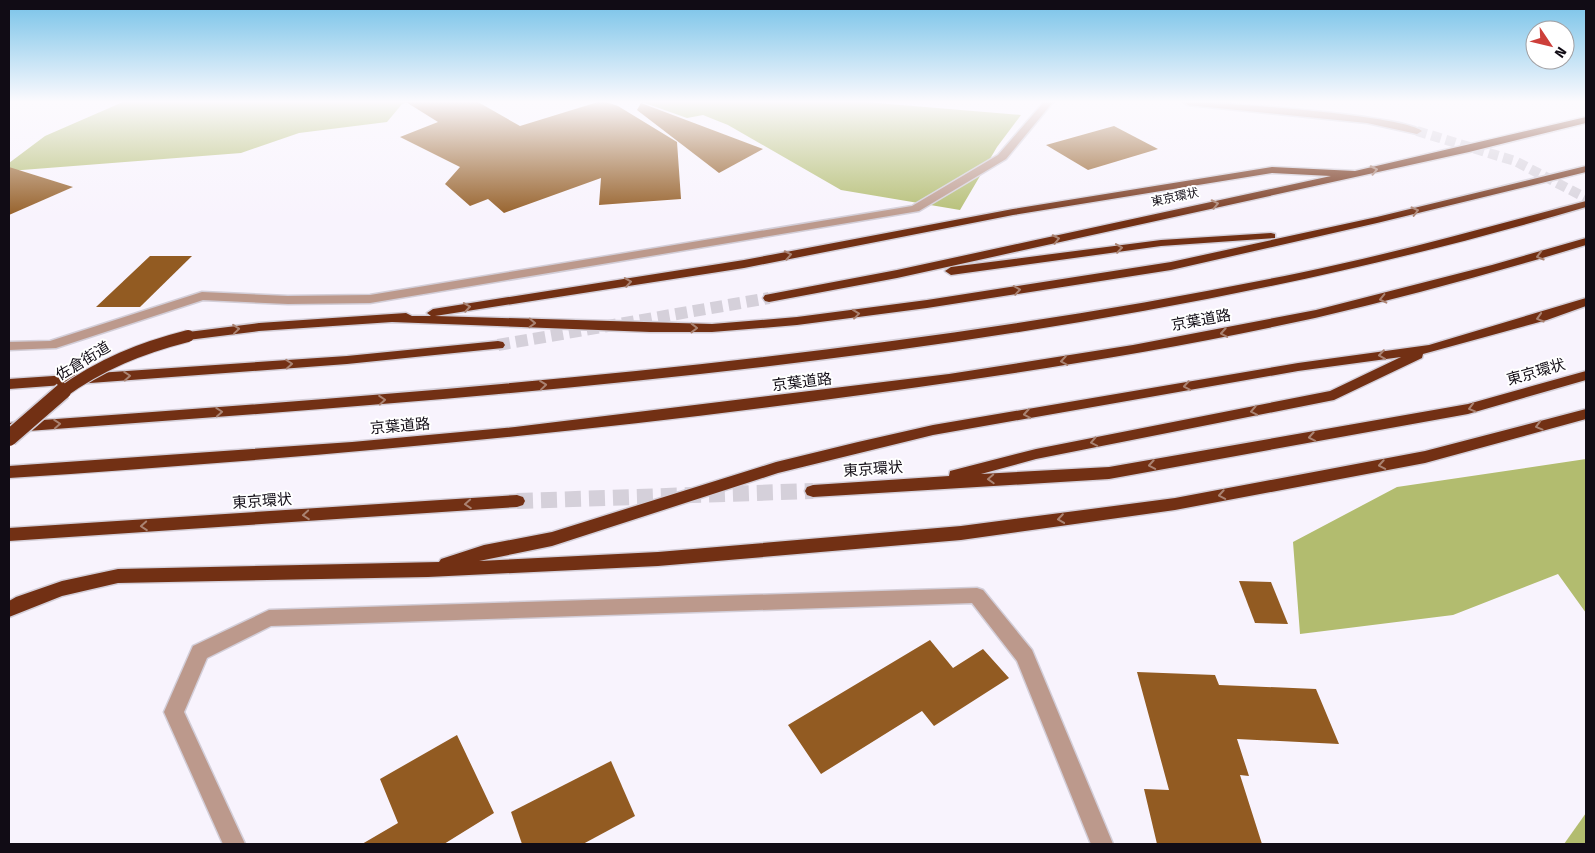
<svg xmlns="http://www.w3.org/2000/svg" width="1595" height="853" viewBox="0 0 1595 853" font-family="'Fira Sans','Noto Sans JP',sans-serif">
<style>
.forest{fill:#b2bc6f}
.building{fill:#925b22}
.lines{fill:none;stroke-linecap:round;stroke-linejoin:round}
.street-tunnel{stroke:#d5d0da;stroke-width:10;stroke-dasharray:10 5;stroke-linecap:butt}
.highway-tunnel-far1{stroke:#d5d0da;stroke-width:12;stroke-dasharray:12 6;stroke-linecap:butt}
.highway-tunnel{stroke:#d5d0da;stroke-width:16;stroke-dasharray:16 8;stroke-linecap:butt}
.street-casing{stroke:#d3ced8;stroke-width:3}
.highway-casing{stroke:#d3ced8;stroke-width:3}
.street{fill:#bc998c;fill-rule:evenodd}
.highway{fill:#723014;fill-rule:evenodd}
.highway-bridge-far1-casing{stroke:#d3ced8;stroke-width:14;stroke-linecap:butt}
.highway-bridge-casing{stroke:#d3ced8;stroke-width:19;stroke-linecap:butt}
.highway-bridge-far1{stroke:#723014;stroke-width:12}
.highway-bridge{stroke:#723014;stroke-width:16}
.oneway{stroke:#aa8372}
.labels{text-anchor:middle;dominant-baseline:central;stroke-width:4;stroke-linejoin:round;paint-order:stroke}
.far-street-label{font-size:12px;fill:#110c15;stroke:#fff}
.street-label{font-size:15px;fill:#110c15;stroke:#fff}
</style>
<rect width="100%" height="100%" fill="#f8f3fd"/>
<g class="forest">
<polygon points="123,102 409,102 402,104 387,122 299,133 241,153 9,171 9,163 45,136"/>
<polygon points="642,102 865,102 1021,115 997,147 960,210 841,190 728,125 703,115 687,118"/>
<polygon points="1586,459 1586,613 1558,574 1453,615 1300,634 1293,542 1397,487"/>
<polygon points="1586,813 1586,844 1564,844"/>
</g>
<g class="building">
<polygon points="406,102 478,102 520,126 598,102 606,102 618,106 677,142 681,199 599,205 601,178 504,213 488,199 470,206 445,184 460,167 400,137 438,122"/>
<polygon points="641,103 763,149 719,173 637,110"/>
<polygon points="1114,126 1158,149 1088,170 1046,145"/>
<polygon points="9,167 73,187 9,215"/>
<polygon points="150,256 192,256 140,307 96,307"/>
<polygon points="1239,581 1271,582 1288,624 1255,623"/>
<polygon points="930,640 953,668 983,649 1009,678 934,726 922,711 821,774 788,725"/>
<polygon points="1137,672 1215,675 1219,685 1316,689 1339,744 1237,739 1249,776 1240,775 1262,844 1157,844 1144,789 1169,790"/>
<polygon points="457,735 494,813 444,844 362,844 398,823 380,779"/>
<polygon points="611,761 635,816 583,844 522,844 511,812"/>
</g>
<g class="lines">
<polyline class="street-tunnel" points="1417,131 1515,161 1586,198"/>
<polyline class="highway-tunnel-far1" points="498,345 769,298"/>
<polyline class="highway-tunnel" points="517,501 813,491"/>
<g class="street-casing">
<g id="street">
<polygon points="1044,102 1053,102 1006,159 919,211 370,303 288,304 203,300 56,348 9,350 9,342 50,341 202,292 288,296 370,295 912,206 998,155"/>
<path d="M 1184,102 C 1217,102 1403,115 1422,131 L 1417,134 L 1367,123 L 1188,105 Z"/>
<polygon points="977,588 983,590 1032,650 1113,844 1091,844 1017,661 972,603 271,626 207,658 184,712 245,844 223,844 164,712 193,646 269,610"/>
</g>
</g>
<g class="highway-casing">
<g id="highway">
<polygon points="1586,117 1586,123 1469,152 897,278 769,302 765,301 763,298 765,295 897,270 1331,176 1272,173 1013,215 744,268 435,316 712,324 797,317 927,300 1171,262 1377,217 1586,166 1586,172 1377,223 1171,270 927,308 797,325 712,332 650,332 392,322 259,331 188,340 181,336 188,332 259,323 406,313 412,316 431,316 427,313 433,309 744,260 1013,209 1272,167 1355,171"/>
<path d="M 1586,201 L 1586,207 C 1077,358 542,393 15,432 L 9,429 L 10,423 L 15,422 C 445,391 876,360 1299,273 C 1396,253 1491,226 1586,201 Z"/>
<polygon points="1271,233 1275,234 1275,238 1161,246 951,275 945,271 951,267 1161,240"/>
<path d="M 1586,238 L 1586,245 C 1497,272 1406,297 1315,318 C 1150,354 983,379 816,401 C 548,437 279,460 9,478 L 9,466 L 352,442 L 515,427 L 949,374 L 1133,345 L 1316,310 L 1492,265 Z"/>
<polygon points="1586,298 1586,306 1547,320 1423,354 1422,358 1334,400 1036,459 981,474 1109,467 1468,404 1586,371 1586,380 1468,414 1109,479 813,497 807,495 805,491 807,487 813,485 949,476 950,471 1036,449 1330,391 1401,357 1298,371 933,435 778,473 552,546 479,561 658,552 961,526 1175,498 1425,451 1586,409 1586,419 1425,463 1175,510 961,540 658,566 428,577 118,583 62,596 9,617 9,601 16,597 62,581 118,569 439,562 441,559 484,545 552,532 776,462 858,442 933,425 1298,363 1429,345"/>
<polygon points="498,341 503,342 505,345 503,348 347,364 9,389 9,379 347,356"/>
<polygon points="517,495 523,497 525,501 523,505 517,507 9,541 9,528"/>
</g>
</g>
<use href="#street" class="street"/>
<use href="#highway" class="highway"/>
<g class="highway-bridge-far1-casing">
<path id="highway-bridge-far1" d="M 61,393 C 101,364 141,348 188,336"/>
</g>
<g class="highway-bridge-casing">
<polyline id="highway-bridge" points="9,438 63,391"/>
</g>
<use href="#highway-bridge-far1" class="highway-bridge-far1"/>
<use href="#highway-bridge" class="highway-bridge"/>
</g>
<defs><path id="oneway-chevron" d="M-2-3.5L2.5 0L-2 3.5" fill="none" stroke-width="1.6" stroke-linecap="round" stroke-linejoin="round" transform="scale(1.25)"/></defs>
<g class="oneway">
<use href="#oneway-chevron" transform="translate(1374 170) rotate(-12)"/>
<use href="#oneway-chevron" transform="translate(1215 204) rotate(-12)"/>
<use href="#oneway-chevron" transform="translate(1415 211) rotate(-14)"/>
<use href="#oneway-chevron" transform="translate(1056 239) rotate(-12)"/>
<use href="#oneway-chevron" transform="translate(1119 248) rotate(-8)"/>
<use href="#oneway-chevron" transform="translate(788 255) rotate(-11)"/>
<use href="#oneway-chevron" transform="translate(1540 256) rotate(164)"/>
<use href="#oneway-chevron" transform="translate(628 282) rotate(-9)"/>
<use href="#oneway-chevron" transform="translate(1017 290) rotate(-9)"/>
<use href="#oneway-chevron" transform="translate(1383 299) rotate(167)"/>
<use href="#oneway-chevron" transform="translate(467 307) rotate(-9)"/>
<use href="#oneway-chevron" transform="translate(856 314) rotate(-7)"/>
<use href="#oneway-chevron" transform="translate(1540 318) rotate(163)"/>
<use href="#oneway-chevron" transform="translate(532 323) rotate(2)"/>
<use href="#oneway-chevron" transform="translate(694 328)"/>
<use href="#oneway-chevron" transform="translate(236 329) rotate(-6)"/>
<use href="#oneway-chevron" transform="translate(1224 333) rotate(170)"/>
<use href="#oneway-chevron" transform="translate(1382 355) rotate(172)"/>
<use href="#oneway-chevron" transform="translate(1064 361) rotate(171)"/>
<use href="#oneway-chevron" transform="translate(289 364) rotate(-4)"/>
<use href="#oneway-chevron" transform="translate(127 376) rotate(-4)"/>
<use href="#oneway-chevron" transform="translate(543 385) rotate(-6)"/>
<use href="#oneway-chevron" transform="translate(1187 386) rotate(170)"/>
<use href="#oneway-chevron" transform="translate(382 400) rotate(-4)"/>
<use href="#oneway-chevron" transform="translate(1472 408) rotate(165)"/>
<use href="#oneway-chevron" transform="translate(1254 411) rotate(169)"/>
<use href="#oneway-chevron" transform="translate(219 412) rotate(-4)"/>
<use href="#oneway-chevron" transform="translate(1027 414) rotate(170)"/>
<use href="#oneway-chevron" transform="translate(57 424) rotate(-4)"/>
<use href="#oneway-chevron" transform="translate(1539 426) rotate(165)"/>
<use href="#oneway-chevron" transform="translate(1312 437) rotate(170)"/>
<use href="#oneway-chevron" transform="translate(1094 442) rotate(169)"/>
<use href="#oneway-chevron" transform="translate(1152 465) rotate(170)"/>
<use href="#oneway-chevron" transform="translate(1382 465) rotate(170)"/>
<use href="#oneway-chevron" transform="translate(991 479) rotate(177)"/>
<use href="#oneway-chevron" transform="translate(1222 495) rotate(170)"/>
<use href="#oneway-chevron" transform="translate(468 504) rotate(176)"/>
<use href="#oneway-chevron" transform="translate(306 515) rotate(176)"/>
<use href="#oneway-chevron" transform="translate(1061 519) rotate(172)"/>
<use href="#oneway-chevron" transform="translate(144 526) rotate(176)"/>
</g>
<linearGradient id="sky" x2="0" y2="1"><stop stop-color="#76c2e8"/><stop offset="0.46" stop-color="#fcfafe"/><stop offset="1" stop-color="#fcfafe" stop-opacity="0"/></linearGradient>
<rect width="1595" height="221" fill="url(#sky)"/>
<g class="labels">
<g class="far-street-label">
<text transform="translate(1175 197) rotate(-12)">東京環状</text>
</g>
<g class="street-label">
<text transform="translate(1201 320) rotate(-10)">京葉道路</text>
<text transform="translate(83 361) rotate(-31)">佐倉街道</text>
<text transform="translate(1536 372) rotate(-16)">東京環状</text>
<text transform="translate(802 382) rotate(-7)">京葉道路</text>
<text transform="translate(400 426) rotate(-5)">京葉道路</text>
<text transform="translate(873 469) rotate(-4)">東京環状</text>
<text transform="translate(262 501) rotate(-4)">東京環状</text>
</g>
</g>
<rect width="1595" height="853" fill="none" stroke="#110c15" stroke-width="20"/>
<g transform="translate(1550 45) rotate(125)"><circle r="24" fill="#ffffff" stroke="#a09ea1"/>
<path d="M0-4L9 19L0 12L-9 19Z" fill="#cd3f3a"/>
<text y="-8" font-size="14" font-weight="bold" text-anchor="middle" fill="#110c15">N</text>
</g>
</svg>
